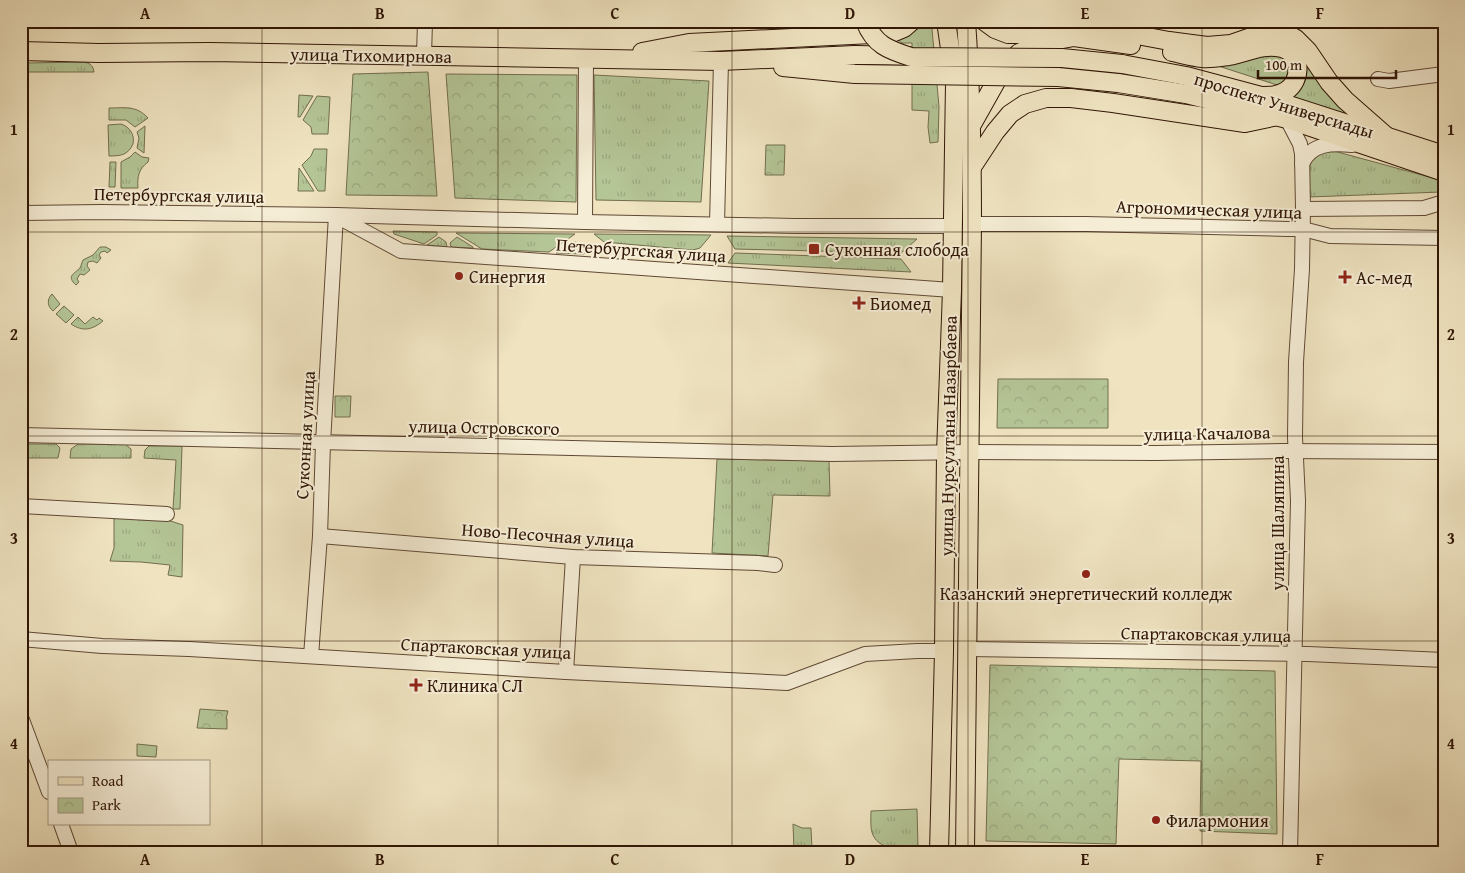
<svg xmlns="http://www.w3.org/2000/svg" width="1465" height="873" viewBox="0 0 1465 873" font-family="'Gentium Book Plus',serif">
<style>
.grass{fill:url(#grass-tufts);stroke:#726e4e}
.park{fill:url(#park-crowns);stroke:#726e4e}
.pitch{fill:#b4c596;stroke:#726e4e}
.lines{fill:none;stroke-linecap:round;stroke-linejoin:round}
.minor-casing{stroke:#604934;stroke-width:16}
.major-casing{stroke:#301605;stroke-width:20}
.minor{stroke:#f5edd6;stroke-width:14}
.major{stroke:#efe3c0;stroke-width:18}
.major-bridge-casing{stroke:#301605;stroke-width:20;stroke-linecap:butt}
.major-bridge{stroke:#efe3c0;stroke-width:18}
.grid{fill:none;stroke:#301605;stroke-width:1;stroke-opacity:0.55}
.poi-dot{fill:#8f2418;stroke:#f5edd6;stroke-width:2}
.labels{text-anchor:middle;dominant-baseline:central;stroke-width:4;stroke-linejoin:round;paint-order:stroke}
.street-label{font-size:18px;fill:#301605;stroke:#f5edd6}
.poi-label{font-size:18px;fill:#301605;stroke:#f5edd6;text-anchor:start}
.neatline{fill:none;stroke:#301605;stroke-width:2}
.grid-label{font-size:16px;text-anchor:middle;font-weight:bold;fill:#301605}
</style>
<defs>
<pattern id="grass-tufts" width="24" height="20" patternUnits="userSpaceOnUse" patternTransform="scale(1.25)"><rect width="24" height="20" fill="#b4c596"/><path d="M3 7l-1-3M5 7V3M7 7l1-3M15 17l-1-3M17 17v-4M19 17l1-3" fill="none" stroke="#9ba880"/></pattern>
<pattern id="park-crowns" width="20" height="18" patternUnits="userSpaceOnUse" patternTransform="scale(1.25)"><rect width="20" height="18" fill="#b4c596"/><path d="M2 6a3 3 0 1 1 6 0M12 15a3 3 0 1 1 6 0" fill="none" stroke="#9ba880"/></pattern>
</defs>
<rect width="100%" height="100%" fill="#efe3c0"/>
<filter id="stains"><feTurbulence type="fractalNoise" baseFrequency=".004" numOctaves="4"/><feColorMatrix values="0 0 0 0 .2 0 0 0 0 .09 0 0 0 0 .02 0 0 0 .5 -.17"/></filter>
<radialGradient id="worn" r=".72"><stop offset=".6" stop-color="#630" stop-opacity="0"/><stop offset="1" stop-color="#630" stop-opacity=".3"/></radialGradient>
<g class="grass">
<polygon points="918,21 931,21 932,29 939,107 938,142 930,143 928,127 929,111 912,110 912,43 902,43 891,34"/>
<polygon points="1282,52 1294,66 1285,86 1277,85 1203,61"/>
<polygon points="1302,55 1362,124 1284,97"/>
<path d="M 85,62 C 91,64 93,66 94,72 L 21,72 L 21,67 L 26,63 Z"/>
<polygon points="594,75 709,81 701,202 596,200"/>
<polygon points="299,95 313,96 300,117 298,117"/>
<polygon points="317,96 330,97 328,134 312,134 311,127 303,120"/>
<path d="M 109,108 C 125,108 136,105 148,118 L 135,127 L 126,120 L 109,120 Z"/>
<path d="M 121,124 C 130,127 135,135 133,144 C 128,155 121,156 109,156 L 108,125 Z"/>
<polygon points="145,126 144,153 137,148 139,138 137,132"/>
<polygon points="1323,148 1444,181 1444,190 1441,192 1309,197 1310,159"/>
<polygon points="314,149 327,149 325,191 318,191 302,165 311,156"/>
<path d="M 135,152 L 142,157 L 149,158 L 148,162 C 139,169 137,176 138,188 L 121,188 L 121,162 L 130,157 Z"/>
<polygon points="110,162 116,162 115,187 109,187"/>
<polygon points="299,168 314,191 298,191"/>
<polygon points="393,231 437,232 437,235 424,244 394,234"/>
<polygon points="456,233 575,234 549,252 482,249"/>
<polygon points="594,234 711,235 700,248 693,250 604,242"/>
<polygon points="727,236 917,239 901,253 735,249"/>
<polygon points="439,237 446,242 447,247 427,245"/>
<polygon points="457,237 473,247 473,248 451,247 450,243"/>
<polygon points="576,242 579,246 584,246 584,254 556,253"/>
<path d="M 100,247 L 106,247 L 111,250 L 107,253 L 105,251 L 101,252 L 99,255 L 101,258 L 97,263 L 93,261 L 88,262 L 87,266 L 90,270 L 84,275 L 80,274 L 77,279 L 79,282 L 76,285 C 66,276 74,274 80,268 C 81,266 82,262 83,260 L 93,255 Z"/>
<polygon points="735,253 901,259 911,272 728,263"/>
<path d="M 52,294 L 60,304 L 53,311 C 48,307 46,300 52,294 Z"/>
<polygon points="64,306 74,315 66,323 56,314"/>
<path d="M 78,317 L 85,324 L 93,317 L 97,320 L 99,318 L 103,321 C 92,330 83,332 71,324 Z"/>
<polygon points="21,444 56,444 60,448 58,458 21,458"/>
<polygon points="78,444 125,444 131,449 131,458 70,458 71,449"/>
<polygon points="149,446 182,446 180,509 173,509 176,460 144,458 145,450"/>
<polygon points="717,459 829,461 830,496 773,495 768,556 712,553"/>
<polygon points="114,518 161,518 183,525 182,577 168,575 170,565 141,562 110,561 114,548"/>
<path d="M 917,809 L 918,848 C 903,848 881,852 873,835 C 870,829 871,818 871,811 Z"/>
<polygon points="793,824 802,828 811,828 812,849 811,852 795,852 794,850"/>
<polygon points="828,847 855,847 862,852 828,852"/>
</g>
<g class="park">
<polygon points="428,72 437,196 346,195 353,74"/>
<polygon points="446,74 577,75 576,202 455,198"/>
<polygon points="766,145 785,145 784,175 765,175"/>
<polygon points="998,379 1108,379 1108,428 997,428"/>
<polygon points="335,396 351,396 350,417 335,417"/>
<polygon points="990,665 1275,671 1277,834 1200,831 1201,761 1119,759 1116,844 986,841"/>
<polygon points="200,709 228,711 226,719 227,719 227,729 197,728"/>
</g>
<polygon class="pitch" points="137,744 157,746 156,757 137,756"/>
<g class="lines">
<g class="minor-casing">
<g id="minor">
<polyline points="424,56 425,21"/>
<polyline points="1378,79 1389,81 1444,74"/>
<polyline points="1287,119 1300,144 1302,154 1303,209 1302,269 1296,362 1295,437 1298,501 1290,852"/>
<path d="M 1302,164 C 1311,143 1332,143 1352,145"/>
<polyline points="1303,209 1424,208 1444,202"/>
<polyline points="21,213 101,212 336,215 585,222 795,226 953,226"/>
<polyline points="338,217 401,251 952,290"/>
<polyline points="585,222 586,59"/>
<polyline points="717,224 721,61"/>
<polyline points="972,224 1086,224 1288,229 1303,229 1330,236 1444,238"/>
<polyline points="21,435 832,454 970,452 1156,453 1282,451 1444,452"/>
<polyline points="21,506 167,514"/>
<polyline points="320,536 573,557 758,563 775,565"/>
<polyline points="21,639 102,646 189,649 566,672 787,683 865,654 917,651 944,651"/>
<polyline points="968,649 1308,654 1444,660"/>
<polyline points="311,656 320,536 323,443 336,215"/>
<polyline points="566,672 573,557"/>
<polyline points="21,717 49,792"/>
<polyline points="61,824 71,852"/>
</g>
</g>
<g class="major-casing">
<g id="major">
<polyline points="984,21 995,29 1008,34 1028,34 1057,29 1089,26 1169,41 1207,46 1231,44 1260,34 1277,31 1284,32 1296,39 1308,51 1329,82 1345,100 1386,136"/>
<polyline points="21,51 99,53 210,52 721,61 855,55 908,56"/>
<polyline points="642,52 689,43 892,33 904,28 912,21"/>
<path d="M 1172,52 C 1182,54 1192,57 1202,58 C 1210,59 1221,57 1229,56 C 1246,53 1263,43 1282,48 C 1302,54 1302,80 1286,91 C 1278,96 1270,96 1261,96"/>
<polyline points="1122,64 1186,76 1261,96 1444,155"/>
<polyline points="783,67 855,74"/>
<polyline points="1118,83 1186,94 1287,119 1444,172"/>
<polyline points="971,126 1003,69 1019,53 1041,43 1074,37 1131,45"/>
<polyline points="972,167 995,132 1010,114 1025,104 1046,98 1071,98 1113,103 1245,123 1273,117"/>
<polyline points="939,852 944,651 946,453 952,290 954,147 955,83 946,21"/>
<path d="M 965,852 L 972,224 C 972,156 971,89 966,21"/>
</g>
</g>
<use href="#minor" class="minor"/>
<use href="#major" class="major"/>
<g class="major-bridge-casing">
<g id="major-bridge">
<path d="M 865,21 C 874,45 889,50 911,57 L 1062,58 L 1122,64"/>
<polyline points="855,74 1058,77 1118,83"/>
</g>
</g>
<use href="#major-bridge" class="major-bridge"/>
</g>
<path class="grid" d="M 262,21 L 262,852M 498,21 L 498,852M 732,21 L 732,852M 968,21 L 968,852M 1202,21 L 1202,852M 21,232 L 1444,232M 21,436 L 1444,436M 21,641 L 1444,641"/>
<g class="poi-dot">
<rect x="808" y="243" width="12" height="12" rx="2.5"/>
<circle cx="459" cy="276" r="5"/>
<path d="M1342.5 269.5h5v5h5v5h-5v5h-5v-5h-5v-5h5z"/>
<path d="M856.5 295.5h5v5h5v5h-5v5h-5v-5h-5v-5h5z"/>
<circle cx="1086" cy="574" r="5"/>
<path d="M413.5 677.5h5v5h5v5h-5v5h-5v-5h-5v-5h5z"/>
<circle cx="1156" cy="820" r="5"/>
</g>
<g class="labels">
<g class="street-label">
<text transform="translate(371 55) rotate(1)">улица Тихомирнова</text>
<text transform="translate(1284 105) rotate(17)">проспект Универсиады</text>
<text transform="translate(179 195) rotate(1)">Петербургская улица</text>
<text transform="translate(1209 209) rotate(2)">Агрономическая улица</text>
<text transform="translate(641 250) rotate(4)">Петербургская улица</text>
<text transform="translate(484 427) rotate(1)">улица Островского</text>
<text transform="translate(1207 433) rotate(-1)">улица Качалова</text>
<text transform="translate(305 435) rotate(-87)">Суконная улица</text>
<text transform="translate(948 436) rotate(-89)">улица Нурсултана Назарбаева</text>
<text transform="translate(1277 523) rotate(-90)">улица Шаляпина</text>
<text transform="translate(548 535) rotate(4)">Ново-Песочная улица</text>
<text transform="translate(1206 634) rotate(1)">Спартаковская улица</text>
<text transform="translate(486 648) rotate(3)">Спартаковская улица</text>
</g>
<g class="poi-label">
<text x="825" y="249">Суконная слобода</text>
<text x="469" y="276">Синергия</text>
<text x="1356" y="277">Ас-мед</text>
<text x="870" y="303">Биомед</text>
<text x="1086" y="593" text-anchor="middle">Казанский энергетический колледж</text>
<text x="427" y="685">Клиника СЛ</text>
<text x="1166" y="820">Филармония</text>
</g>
</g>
<rect width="1465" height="873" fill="none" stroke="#efe3c0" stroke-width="55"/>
<rect x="48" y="760" width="162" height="65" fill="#f5edd6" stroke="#a69782"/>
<rect x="58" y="777" width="25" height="8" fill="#efe3c0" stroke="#a69782"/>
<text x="92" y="786" font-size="15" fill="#301605">Road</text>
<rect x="58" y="798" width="25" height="15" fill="url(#park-crowns)" stroke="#a69782"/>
<text x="92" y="810" font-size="15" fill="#301605">Park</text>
<path d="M1258 70v8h138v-8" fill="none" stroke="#301605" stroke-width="2.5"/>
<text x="1265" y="70" font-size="15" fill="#301605" stroke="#f5edd6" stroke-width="4" paint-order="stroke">100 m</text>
<rect x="28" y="28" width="1410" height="818" class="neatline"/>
<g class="grid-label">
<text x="145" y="19">A</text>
<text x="380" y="19">B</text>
<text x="615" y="19">C</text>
<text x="850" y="19">D</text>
<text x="1085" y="19">E</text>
<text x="1320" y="19">F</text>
<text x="14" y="135">1</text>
<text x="1451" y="135">1</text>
<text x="14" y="340">2</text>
<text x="1451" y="340">2</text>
<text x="14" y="544">3</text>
<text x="1451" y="544">3</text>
<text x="14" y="749">4</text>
<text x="1451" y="749">4</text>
<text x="145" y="865">A</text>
<text x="380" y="865">B</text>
<text x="615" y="865">C</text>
<text x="850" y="865">D</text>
<text x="1085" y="865">E</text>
<text x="1320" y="865">F</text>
</g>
<rect width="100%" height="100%" filter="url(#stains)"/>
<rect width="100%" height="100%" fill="url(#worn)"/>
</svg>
